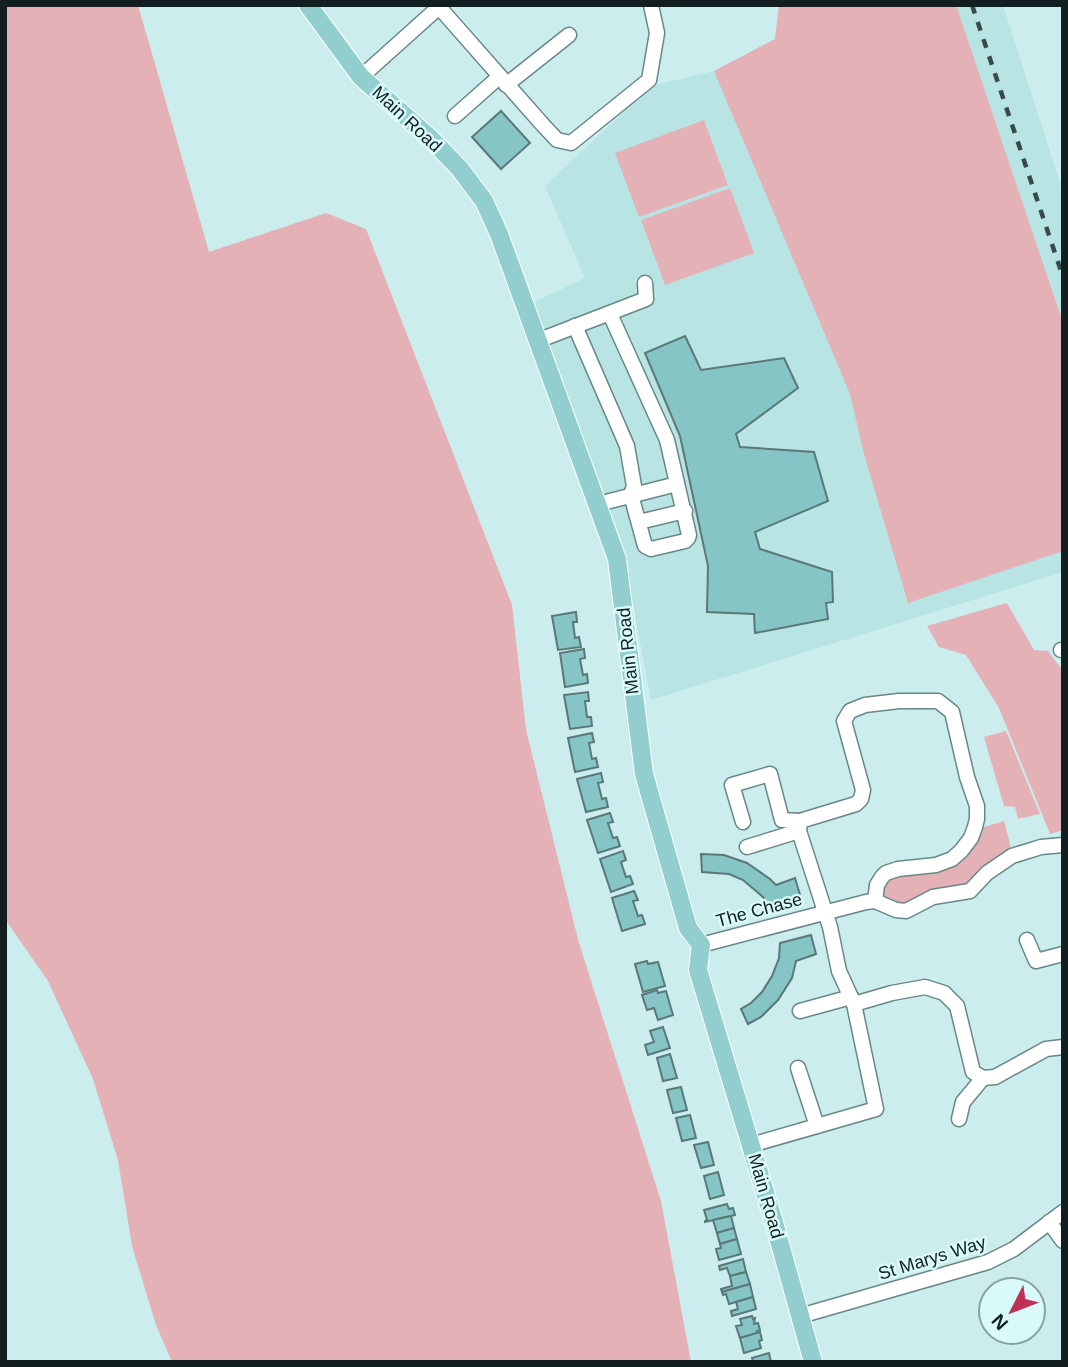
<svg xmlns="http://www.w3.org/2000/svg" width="1068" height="1367" viewBox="0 0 1068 1367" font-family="Helvetica,sans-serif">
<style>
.built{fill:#b9e4e4}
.green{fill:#e3b1b6}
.building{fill:#86c5c6;stroke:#5a7878;stroke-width:2}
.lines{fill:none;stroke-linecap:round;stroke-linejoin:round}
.minor-casing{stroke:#698787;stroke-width:17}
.major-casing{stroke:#fff;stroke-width:20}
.minor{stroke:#fff;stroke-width:14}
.major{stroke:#92cece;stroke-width:18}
.rail{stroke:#394a4a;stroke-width:4.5;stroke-dasharray:9 9;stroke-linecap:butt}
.labels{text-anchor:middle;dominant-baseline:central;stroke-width:5;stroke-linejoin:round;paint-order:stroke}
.street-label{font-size:18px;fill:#121e1f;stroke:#d9fafa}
</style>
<rect width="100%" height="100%" fill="#cceded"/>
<g class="built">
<polygon points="779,5 1063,372 1063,572 651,700 620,537 532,303 585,278 545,186 651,86 714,71 775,39"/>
<polygon points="953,5 1003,5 1063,192 1063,353"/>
</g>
<g class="green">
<polygon points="5,5 138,5 209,252 326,213 366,229 512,605 526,730 579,943 661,1201 691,1362 172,1362 156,1325 132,1246 118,1160 93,1079 48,981 5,919"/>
<polygon points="779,5 956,5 1063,323 1063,551 908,603 864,454 850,394 714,71 775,39"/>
<polygon points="704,120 728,185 639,217 615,153"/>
<polygon points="730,188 754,253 665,285 641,220"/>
<polygon points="1007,603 1034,650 1048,651 1063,671 1063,830 1050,834 999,708 966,655 939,647 927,626"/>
<polygon points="1006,731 1040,814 1018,819 1015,807 1004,806 984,737"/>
<polygon points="1004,821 1012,852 970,885 901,906 883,895 882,883 889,876 933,871 979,827 984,827"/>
</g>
<g class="building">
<polygon points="501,111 530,143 501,169 472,137"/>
<polygon points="685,336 701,370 784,358 798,388 736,434 740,447 814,452 828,501 755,532 760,549 832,572 833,602 826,603 828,619 755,633 754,614 707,612 708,566 680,436 645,353"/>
<polygon points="576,612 577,622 573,622 575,638 579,637 581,647 558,650 552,616"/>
<polygon points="584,649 585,658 580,659 583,675 587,674 588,683 565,687 560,653"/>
<polygon points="588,692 589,701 585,701 587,717 591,717 592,726 570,729 564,695"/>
<polygon points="592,733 594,742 589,743 592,759 596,758 598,767 575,772 568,738"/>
<polygon points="601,773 603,782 598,783 602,799 606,798 608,807 586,812 577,779"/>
<polygon points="610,813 613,822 608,823 613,838 617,837 620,846 598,853 587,820"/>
<polygon points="623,851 626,860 621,862 626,877 630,876 633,884 611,892 600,859"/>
<polygon points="701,854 724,855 747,863 770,879 776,885 795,878 801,898 770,907 763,897 743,880 729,874 702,872"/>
<polygon points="634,891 638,900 633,901 638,916 642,915 645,924 622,931 612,898"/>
<polygon points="811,935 816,954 796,961 792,978 778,1000 761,1017 748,1024 741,1009 751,1003 762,992 772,976 779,958 780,943"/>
<polygon points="647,961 648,964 658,962 665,986 643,992 635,964"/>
<polygon points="657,990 658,993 666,991 673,1015 658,1020 654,1008 647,1010 642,995"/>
<polygon points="663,1027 670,1048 648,1055 645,1045 654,1042 650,1031"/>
<polygon points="670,1054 677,1078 663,1081 657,1058"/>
<polygon points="681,1087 687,1110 673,1113 667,1090"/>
<polygon points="690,1115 696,1138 682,1141 676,1118"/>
<polygon points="708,1142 714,1165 701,1168 694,1145"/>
<polygon points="718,1172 724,1195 710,1199 704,1176"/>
<polygon points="727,1204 729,1209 733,1208 735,1215 705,1222 705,1221 707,1220 704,1210"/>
<polygon points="731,1216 734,1228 717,1233 713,1220"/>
<polygon points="734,1228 737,1239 720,1244 717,1233"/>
<polygon points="737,1239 741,1254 719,1260 716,1249 721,1248 720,1244"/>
<polygon points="743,1259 746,1272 730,1276 727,1268 720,1270 719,1266"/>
<polygon points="746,1272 750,1284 722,1292 721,1289 732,1286 730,1276"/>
<polygon points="750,1284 753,1297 729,1304 726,1294 723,1295 722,1292"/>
<polygon points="753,1297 756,1309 732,1316 731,1311 738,1309 736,1302"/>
<polygon points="752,1316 753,1319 755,1318 754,1324 758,1323 760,1330 757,1331 758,1333 740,1338 736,1326 742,1325 740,1319"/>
<polygon points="760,1332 762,1340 759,1341 761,1348 744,1353 740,1338"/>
<polygon points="769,1353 771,1362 753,1362 752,1358"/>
</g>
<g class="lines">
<g class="minor-casing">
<g id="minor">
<polyline points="439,7 543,125 557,140 571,143 649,80 657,33 651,5"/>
<polyline points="361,77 439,7 439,5"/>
<polyline points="506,85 569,35"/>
<polyline points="455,116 499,77"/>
<polyline points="575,326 627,446 634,486 631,495 645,546 651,549 685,541 688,538 689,535 667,440 610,314"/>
<polyline points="537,341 646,299 645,283"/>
<polyline points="598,504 677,484"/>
<polyline points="639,522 685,511"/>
<polyline points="1061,650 1063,650"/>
<polyline points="743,822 732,785 770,774 782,820 800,821"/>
<polyline points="747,847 799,831"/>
<polyline points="1027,940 1036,961 1063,954"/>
<polyline points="701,945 866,902 875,901 896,910 906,911 933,897 970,891 987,873 1012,856 1041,847 1063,845"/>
<polyline points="854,1004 892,993 925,987 944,993 957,1006 973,1072 983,1078 995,1077 1046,1049 1063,1047"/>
<polyline points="800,1011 851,997"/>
<polyline points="798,1068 817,1126"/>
<polyline points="959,1119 963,1102 983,1078"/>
<polyline points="751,1145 876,1109 854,1004 839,971 830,927 799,831 800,821 856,804 861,799 863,790 844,721 850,711 865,705 899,701 938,701 952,712 967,777 977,806 977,819 975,827 971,838 961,851 952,859 936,865 898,869 886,873 882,877 877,885 875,901"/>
<polyline points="1049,1222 1063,1241"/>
<polyline points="800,1316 988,1262 1014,1249 1063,1212"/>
</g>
</g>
<g class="major-casing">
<polyline id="major" points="308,5 361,77 431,139 460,169 484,201 499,234 617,559 644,774 688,928 701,945 698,970 773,1219 813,1362"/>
</g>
<use href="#minor" class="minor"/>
<use href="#major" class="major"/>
<polyline class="rail" points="972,5 1063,277"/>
</g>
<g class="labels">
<g class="street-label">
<text transform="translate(407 119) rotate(43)">Main Road</text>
<text transform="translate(628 651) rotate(-96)">Main Road</text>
<text transform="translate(759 910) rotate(-15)">The Chase</text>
<text transform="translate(766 1196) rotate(74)">Main Road</text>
<text transform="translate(932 1258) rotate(-17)">St Marys Way</text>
</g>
</g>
<rect width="1068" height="1367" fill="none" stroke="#121e1f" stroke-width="14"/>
<g transform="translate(1012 1311) rotate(228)"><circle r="33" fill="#d9fafa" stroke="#89a2a2" stroke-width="2"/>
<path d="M0-5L12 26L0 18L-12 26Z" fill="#c03055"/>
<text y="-10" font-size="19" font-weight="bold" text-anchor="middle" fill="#121e1f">N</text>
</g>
</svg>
